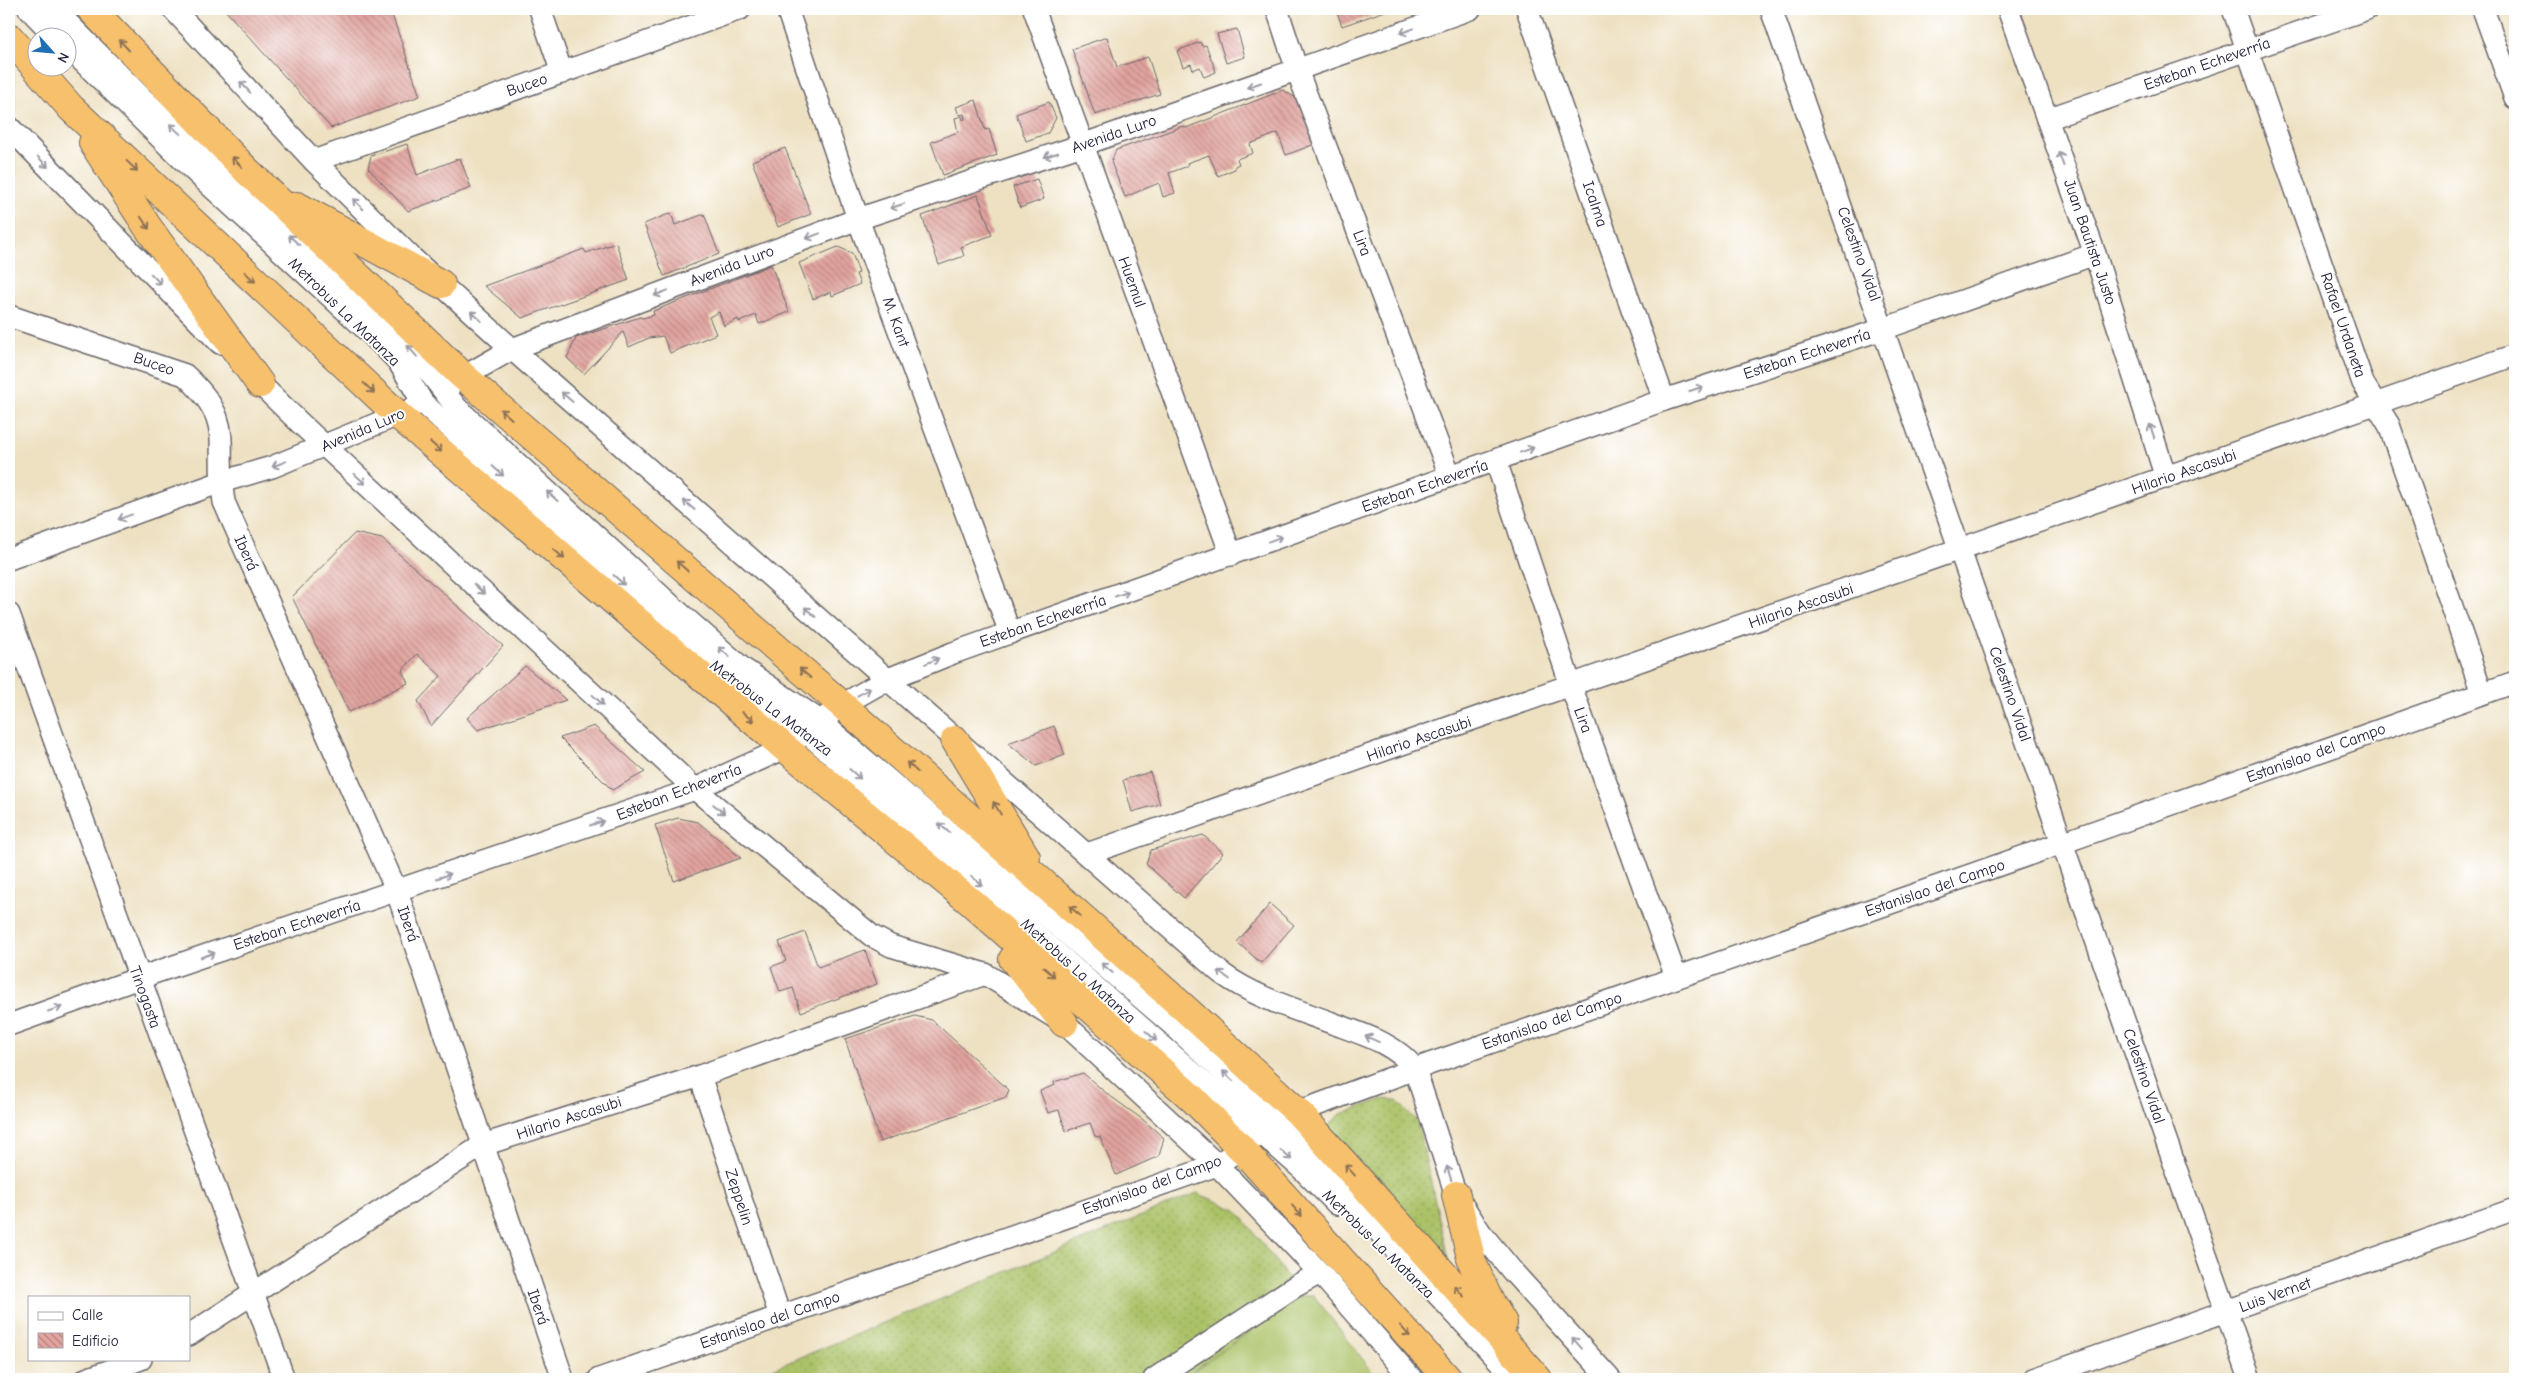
<svg xmlns="http://www.w3.org/2000/svg" width="2524" height="1388" viewBox="0 0 2524 1388" font-family="'Comic Neue',sans-serif">
<style>
.grass{fill:url(#grass-dots);stroke:#667251}
.pitch{fill:#abc267;stroke:#667251}
.building{fill:url(#building-back-hatch)}
.lines{fill:none;stroke-linecap:round;stroke-linejoin:round}
.minor-casing{stroke:#69656a;stroke-width:24}
.highway-casing{stroke:#69656a;stroke-width:30}
.minor{stroke:#fff;stroke-width:21}
.highway{stroke:#f7c06c;stroke-width:28}
.oneway{stroke:#9c9ca7}
.oneway2{stroke:#8c7154}
.labels{text-anchor:middle;dominant-baseline:central;stroke-width:4;stroke-linejoin:round;paint-order:stroke}
.street-label{font-size:16px;fill:#22223b;stroke:#fff}
</style>
<defs>
<pattern id="grass-dots" width="8" height="8" patternUnits="userSpaceOnUse" patternTransform="scale(1.25)"><rect width="8" height="8" fill="#abc267"/><path d="M2 2h.1M6 6h.1" fill="none" stroke="#93a65a" stroke-width="1.8" stroke-linecap="round"/></pattern>
<pattern id="building-back-hatch" width="6" height="6" patternUnits="userSpaceOnUse" patternTransform="scale(1.25)"><rect width="6" height="6" fill="#e1a39d"/><path d="M-1 5l2 2M0 0l6 6M5-1l2 2" fill="none" stroke="#b68481"/></pattern>
</defs>
<rect width="100%" height="100%" fill="#fff"/>
<filter id="ink" filterUnits="userSpaceOnUse"><feTurbulence type="fractalNoise" baseFrequency=".02" numOctaves="2"/><feDisplacementMap in="SourceGraphic" scale="10" xChannelSelector="R" yChannelSelector="G"/><feConvolveMatrix kernelMatrix="1 2 1 2 8 2 1 2 1" color-interpolation-filters="sRGB"/></filter>
<filter id="wash" filterUnits="userSpaceOnUse"><feTurbulence type="fractalNoise" baseFrequency=".0096" numOctaves="4" result="noise"/><feDisplacementMap in="SourceGraphic" scale="20" xChannelSelector="R" yChannelSelector="G"/><feGaussianBlur stdDeviation="1.12" result="paint"/><feColorMatrix in="noise" values="0 0 0 0 0 0 0 0 0 0 0 0 0 0 0 0 0 1.4 0 .05"/><feComposite in="paint" operator="in"/></filter>
<g filter="url(#wash)">
<rect width="100%" height="100%" fill="#eee1c2"/>
<g class="grass">
<polygon points="1382,1099 1396,1100 1417,1121 1449,1263 1328,1126 1341,1114"/>
<polygon points="1197,1193 1237,1210 1302,1296 1181,1379 748,1379"/>
</g>
<polygon class="pitch" points="1302,1296 1314,1296 1378,1379 1181,1379"/>
<g id="blocks">
<g class="building">
<polygon points="224,9 357,9 358,14 373,9 390,9 420,96 331,128"/>
<polygon points="1336,9 1391,9 1342,26"/>
<polygon points="1237,29 1245,57 1226,63 1217,34"/>
<polygon points="1107,37 1117,67 1148,57 1160,94 1095,115 1072,49"/>
<polygon points="1200,42 1202,46 1206,45 1216,72 1204,77 1200,67 1193,70 1191,64 1183,67 1177,51"/>
<polygon points="1283,90 1299,100 1315,144 1286,155 1278,133 1250,144 1253,153 1237,159 1239,164 1235,166 1235,169 1218,176 1209,155 1187,163 1188,166 1169,173 1175,193 1163,197 1159,183 1125,197 1111,162 1116,150 1175,129 1183,126 1186,128"/>
<polygon points="976,100 985,130 989,129 997,155 943,175 931,142 958,132 955,118 962,116 963,120 965,119 964,114 959,115 956,107"/>
<polygon points="1049,102 1056,118 1048,133 1026,141 1016,114"/>
<polygon points="407,144 417,175 460,158 471,188 408,211 368,168 371,156"/>
<polygon points="785,148 811,214 778,227 752,161"/>
<polygon points="1037,179 1044,199 1020,208 1013,187"/>
<polygon points="978,195 992,235 961,247 964,256 939,265 922,216"/>
<polygon points="671,213 675,225 704,214 719,254 664,276 644,224"/>
<polygon points="616,243 629,280 522,318 484,286 584,249 586,253"/>
<polygon points="838,247 852,253 859,273 856,274 860,284 832,296 831,292 813,299 799,263"/>
<polygon points="771,265 789,312 759,324 756,315 739,322 738,319 724,326 719,312 709,317 716,334 670,353 663,336 649,338 629,347 623,332 584,374 567,358 576,338 640,317 643,318 654,315 653,311"/>
<polygon points="355,533 382,539 503,646 431,726 418,701 441,676 417,654 402,671 408,683 349,712 292,597"/>
<polygon points="525,666 566,700 478,730 467,718"/>
<polygon points="594,726 645,772 612,790 560,738"/>
<polygon points="1054,726 1065,755 1036,766 1008,743"/>
<polygon points="1150,772 1160,804 1132,812 1123,780"/>
<polygon points="678,818 698,822 741,858 674,881 655,825"/>
<polygon points="1203,835 1223,853 1184,898 1146,864 1151,850"/>
<polygon points="1270,904 1294,925 1261,963 1237,942"/>
<polygon points="805,932 818,967 865,950 877,984 801,1012 793,988 780,992 771,967 786,961 779,942"/>
<polygon points="915,1016 932,1020 1009,1090 1006,1097 880,1142 845,1039"/>
<polygon points="1083,1073 1106,1093 1142,1119 1164,1138 1159,1156 1116,1175 1100,1137 1095,1136 1090,1123 1066,1131 1059,1110 1048,1113 1040,1091 1055,1085 1054,1082"/>
</g>
</g>
</g>
<g filter="url(#ink)">
<use href="#blocks" fill-opacity="0" stroke="#69656a" stroke-width="1"/>
<g class="lines">
<g class="minor-casing">
<g id="minor">
<polyline points="29,9 57,38"/>
<polyline points="54,9 143,99 411,349 457,408 675,609 742,668 820,721 1176,1028 1277,1122 1516,1379"/>
<path d="M 173,9 L 314,161 L 412,258 L 512,349 L 1221,973 C 1254,997 1294,1009 1332,1023 C 1362,1034 1395,1043 1415,1069 L 1456,1195 L 1481,1233 L 1513,1272 L 1610,1379"/>
<polyline points="540,9 562,73"/>
<polyline points="787,9 858,219 1010,633"/>
<polyline points="1034,9 1231,555"/>
<polyline points="1277,9 1297,70 1450,476"/>
<polyline points="1527,9 1664,400"/>
<path d="M 1771,9 C 1934,464 2088,923 2250,1379"/>
<polyline points="2008,9 2095,254 2166,478"/>
<polyline points="2233,9 2363,383 2389,425 2482,693"/>
<polyline points="2483,9 2515,98"/>
<polyline points="68,47 191,168 370,333 398,361 423,403 735,685 805,731 1302,1169 1337,1204"/>
<polyline points="2047,119 2367,9"/>
<polyline points="9,127 220,343"/>
<polyline points="314,161 740,9"/>
<path d="M 9,316 L 185,375 C 238,424 214,442 224,502 L 397,892 L 563,1379"/>
<polyline points="250,374 300,423 695,789 872,936 891,946 985,974 1064,1023 1217,1165 1320,1273 1412,1379"/>
<polyline points="451,384 512,349 858,219 1082,145 1470,9"/>
<polyline points="1496,461 1571,686 1676,977"/>
<polyline points="9,559 221,482 272,467 410,410"/>
<polyline points="9,614 284,1379"/>
<polyline points="1087,854 2515,355"/>
<polyline points="9,1025 139,978 695,789 785,748 842,705 886,680 953,653 1664,400 1886,328 2095,254"/>
<polyline points="700,1076 780,1316"/>
<polyline points="189,1335 483,1145 700,1076 985,974"/>
<polyline points="86,1379 141,1359"/>
<polyline points="599,1379 1217,1165 1277,1122 1298,1112 1415,1069 2062,843 2515,682"/>
<polyline points="1154,1379 1294,1287 1320,1273"/>
<polyline points="2034,1379 2515,1209"/>
</g>
</g>
<g class="highway-casing">
<g id="highway">
<polyline points="91,9 247,171 463,376 842,705 1183,1007 1298,1112 1538,1379"/>
<polyline points="9,37 71,108 399,416 785,748 972,903 1192,1098 1241,1148 1448,1379"/>
<polyline points="93,143 147,226 260,384"/>
<polyline points="297,206 441,284"/>
<polyline points="955,740 1026,857"/>
<polyline points="1013,959 1064,1023"/>
<polyline points="1456,1195 1472,1262 1488,1298 1503,1323"/>
</g>
</g>
<use href="#minor" class="minor"/>
<use href="#highway" class="highway"/>
</g>
<defs><path id="oneway-shaft" d="M-6 0H5M1.5-3L5.5 0L1.5 3" fill="none" stroke-width="1.6" stroke-linecap="round" stroke-linejoin="round" transform="scale(1.25)"/></defs>
<g class="oneway">
<use href="#oneway-shaft" transform="translate(1407 31) rotate(160)"/>
<use href="#oneway-shaft" transform="translate(1254 85) rotate(161)"/>
<use href="#oneway-shaft" transform="translate(245 87) rotate(-133)"/>
<use href="#oneway-shaft" transform="translate(175 129) rotate(-137)"/>
<use href="#oneway-shaft" transform="translate(1051 155) rotate(162)"/>
<use href="#oneway-shaft" transform="translate(2061 159) rotate(-110)"/>
<use href="#oneway-shaft" transform="translate(43 162) rotate(46)"/>
<use href="#oneway-shaft" transform="translate(358 204) rotate(-135)"/>
<use href="#oneway-shaft" transform="translate(897 206) rotate(162)"/>
<use href="#oneway-shaft" transform="translate(813 236) rotate(159)"/>
<use href="#oneway-shaft" transform="translate(294 240) rotate(-137)"/>
<use href="#oneway-shaft" transform="translate(156 279) rotate(46)"/>
<use href="#oneway-shaft" transform="translate(661 293) rotate(159)"/>
<use href="#oneway-shaft" transform="translate(476 316) rotate(-138)"/>
<use href="#oneway-shaft" transform="translate(412 351) rotate(-131)"/>
<use href="#oneway-shaft" transform="translate(1696 389) rotate(-18)"/>
<use href="#oneway-shaft" transform="translate(567 397) rotate(-139)"/>
<use href="#oneway-shaft" transform="translate(2152 431) rotate(-108)"/>
<use href="#oneway-shaft" transform="translate(1527 450) rotate(-20)"/>
<use href="#oneway-shaft" transform="translate(279 464) rotate(159)"/>
<use href="#oneway-shaft" transform="translate(498 471) rotate(42)"/>
<use href="#oneway-shaft" transform="translate(360 479) rotate(43)"/>
<use href="#oneway-shaft" transform="translate(552 496) rotate(-138)"/>
<use href="#oneway-shaft" transform="translate(689 505) rotate(-139)"/>
<use href="#oneway-shaft" transform="translate(125 517) rotate(160)"/>
<use href="#oneway-shaft" transform="translate(1275 539) rotate(-20)"/>
<use href="#oneway-shaft" transform="translate(619 580) rotate(42)"/>
<use href="#oneway-shaft" transform="translate(479 589) rotate(43)"/>
<use href="#oneway-shaft" transform="translate(1122 594) rotate(-19)"/>
<use href="#oneway-shaft" transform="translate(810 612) rotate(-139)"/>
<use href="#oneway-shaft" transform="translate(724 652) rotate(-139)"/>
<use href="#oneway-shaft" transform="translate(932 661) rotate(-22)"/>
<use href="#oneway-shaft" transform="translate(864 692) rotate(-29)"/>
<use href="#oneway-shaft" transform="translate(598 700) rotate(43)"/>
<use href="#oneway-shaft" transform="translate(855 774) rotate(41)"/>
<use href="#oneway-shaft" transform="translate(719 809) rotate(40)"/>
<use href="#oneway-shaft" transform="translate(597 823) rotate(-19)"/>
<use href="#oneway-shaft" transform="translate(944 828) rotate(-139)"/>
<use href="#oneway-shaft" transform="translate(444 876) rotate(-19)"/>
<use href="#oneway-shaft" transform="translate(977 881) rotate(41)"/>
<use href="#oneway-shaft" transform="translate(208 955) rotate(-18)"/>
<use href="#oneway-shaft" transform="translate(1107 968) rotate(-139)"/>
<use href="#oneway-shaft" transform="translate(1224 975) rotate(-143)"/>
<use href="#oneway-shaft" transform="translate(55 1009) rotate(-19)"/>
<use href="#oneway-shaft" transform="translate(1151 1036) rotate(42)"/>
<use href="#oneway-shaft" transform="translate(1372 1039) rotate(-156)"/>
<use href="#oneway-shaft" transform="translate(1228 1076) rotate(-137)"/>
<use href="#oneway-shaft" transform="translate(1286 1155) rotate(41)"/>
<use href="#oneway-shaft" transform="translate(1449 1173) rotate(-108)"/>
<use href="#oneway-shaft" transform="translate(1577 1343) rotate(-131)"/>
</g>
<g class="oneway2">
<use href="#oneway-shaft" transform="translate(124 45) rotate(-133)"/>
<use href="#oneway-shaft" transform="translate(237 162) rotate(-134)"/>
<use href="#oneway-shaft" transform="translate(132 166) rotate(43)"/>
<use href="#oneway-shaft" transform="translate(145 223) rotate(56)"/>
<use href="#oneway-shaft" transform="translate(250 277) rotate(43)"/>
<use href="#oneway-shaft" transform="translate(369 388) rotate(43)"/>
<use href="#oneway-shaft" transform="translate(506 414) rotate(-139)"/>
<use href="#oneway-shaft" transform="translate(436 447) rotate(41)"/>
<use href="#oneway-shaft" transform="translate(559 554) rotate(41)"/>
<use href="#oneway-shaft" transform="translate(682 566) rotate(-139)"/>
<use href="#oneway-shaft" transform="translate(805 673) rotate(-139)"/>
<use href="#oneway-shaft" transform="translate(748 717) rotate(41)"/>
<use href="#oneway-shaft" transform="translate(912 767) rotate(-138)"/>
<use href="#oneway-shaft" transform="translate(997 808) rotate(-121)"/>
<use href="#oneway-shaft" transform="translate(1075 911) rotate(-139)"/>
<use href="#oneway-shaft" transform="translate(1049 972) rotate(41)"/>
<use href="#oneway-shaft" transform="translate(1350 1170) rotate(-132)"/>
<use href="#oneway-shaft" transform="translate(1297 1211) rotate(48)"/>
<use href="#oneway-shaft" transform="translate(1459 1291) rotate(-132)"/>
<use href="#oneway-shaft" transform="translate(1405 1331) rotate(48)"/>
</g>
</g>
<g class="labels">
<g class="street-label">
<text transform="translate(2207 64) rotate(-19)">Esteban Echeverría</text>
<text transform="translate(527 85) rotate(-19)">Buceo</text>
<text transform="translate(1114 134) rotate(-19)">Avenida Luro</text>
<text transform="translate(1595 204) rotate(71)">Icalma</text>
<text transform="translate(2090 242) rotate(71)">Juan Bautista Justo</text>
<text transform="translate(1362 243) rotate(69)">Lira</text>
<text transform="translate(1859 254) rotate(70)">Celestino Vidal</text>
<text transform="translate(732 266) rotate(-21)">Avenida Luro</text>
<text transform="translate(1132 282) rotate(70)">Huemul</text>
<text transform="translate(344 312) rotate(44)">Metrobus La Matanza</text>
<text transform="translate(896 322) rotate(70)">M. Kant</text>
<text transform="translate(2343 325) rotate(71)">Rafael Urdaneta</text>
<text transform="translate(1807 354) rotate(-18)">Esteban Echeverría</text>
<text transform="translate(154 364) rotate(19)">Buceo</text>
<text transform="translate(363 430) rotate(-23)">Avenida Luro</text>
<text transform="translate(2184 472) rotate(-19)">Hilario Ascasubi</text>
<text transform="translate(1425 486) rotate(-19)">Esteban Echeverría</text>
<text transform="translate(246 553) rotate(66)">Iberá</text>
<text transform="translate(1801 606) rotate(-19)">Hilario Ascasubi</text>
<text transform="translate(1043 621) rotate(-19)">Esteban Echeverría</text>
<text transform="translate(2010 694) rotate(71)">Celestino Vidal</text>
<text transform="translate(771 708) rotate(37)">Metrobus La Matanza</text>
<text transform="translate(1583 720) rotate(70)">Lira</text>
<text transform="translate(1419 739) rotate(-19)">Hilario Ascasubi</text>
<text transform="translate(2316 753) rotate(-20)">Estanislao del Campo</text>
<text transform="translate(679 792) rotate(-21)">Esteban Echeverría</text>
<text transform="translate(1935 888) rotate(-19)">Estanislao del Campo</text>
<text transform="translate(408 924) rotate(71)">Iberá</text>
<text transform="translate(297 925) rotate(-18)">Esteban Echeverría</text>
<text transform="translate(1078 971) rotate(42)">Metrobus La Matanza</text>
<text transform="translate(145 997) rotate(70)">Tinogasta</text>
<text transform="translate(1552 1021) rotate(-19)">Estanislao del Campo</text>
<text transform="translate(2144 1076) rotate(71)">Celestino Vidal</text>
<text transform="translate(569 1118) rotate(-18)">Hilario Ascasubi</text>
<text transform="translate(1152 1185) rotate(-20)">Estanislao del Campo</text>
<text transform="translate(739 1197) rotate(72)">Zeppelin</text>
<text transform="translate(1378 1244) rotate(44)">Metrobus La Matanza</text>
<text transform="translate(2275 1295) rotate(-20)">Luis Vernet</text>
<text transform="translate(538 1307) rotate(71)">Iberá</text>
<text transform="translate(770 1320) rotate(-19)">Estanislao del Campo</text>
</g>
</g>
<rect width="2524" height="1388" fill="none" stroke="#fff" stroke-width="30"/>
<rect x="28" y="1296" width="162" height="65" fill="#ffffff" stroke="#a7a7b1"/>
<rect x="38" y="1312" width="25" height="8" fill="#ffffff" stroke="#a7a7b1"/>
<text x="72" y="1320" font-size="15" fill="#22223b">Calle</text>
<rect x="38" y="1333" width="25" height="15" fill="url(#building-back-hatch)" stroke="#a7a7b1"/>
<text x="72" y="1346" font-size="15" fill="#22223b">Edificio</text>
<g transform="translate(52 52) rotate(117)"><circle r="24" fill="#ffffff" stroke="#a7a7b1"/>
<path d="M0-4L9 19L0 12L-9 19Z" fill="#1f6fb2"/>
<text y="-8" font-size="14" font-weight="bold" text-anchor="middle" fill="#22223b">N</text>
</g>
</svg>
